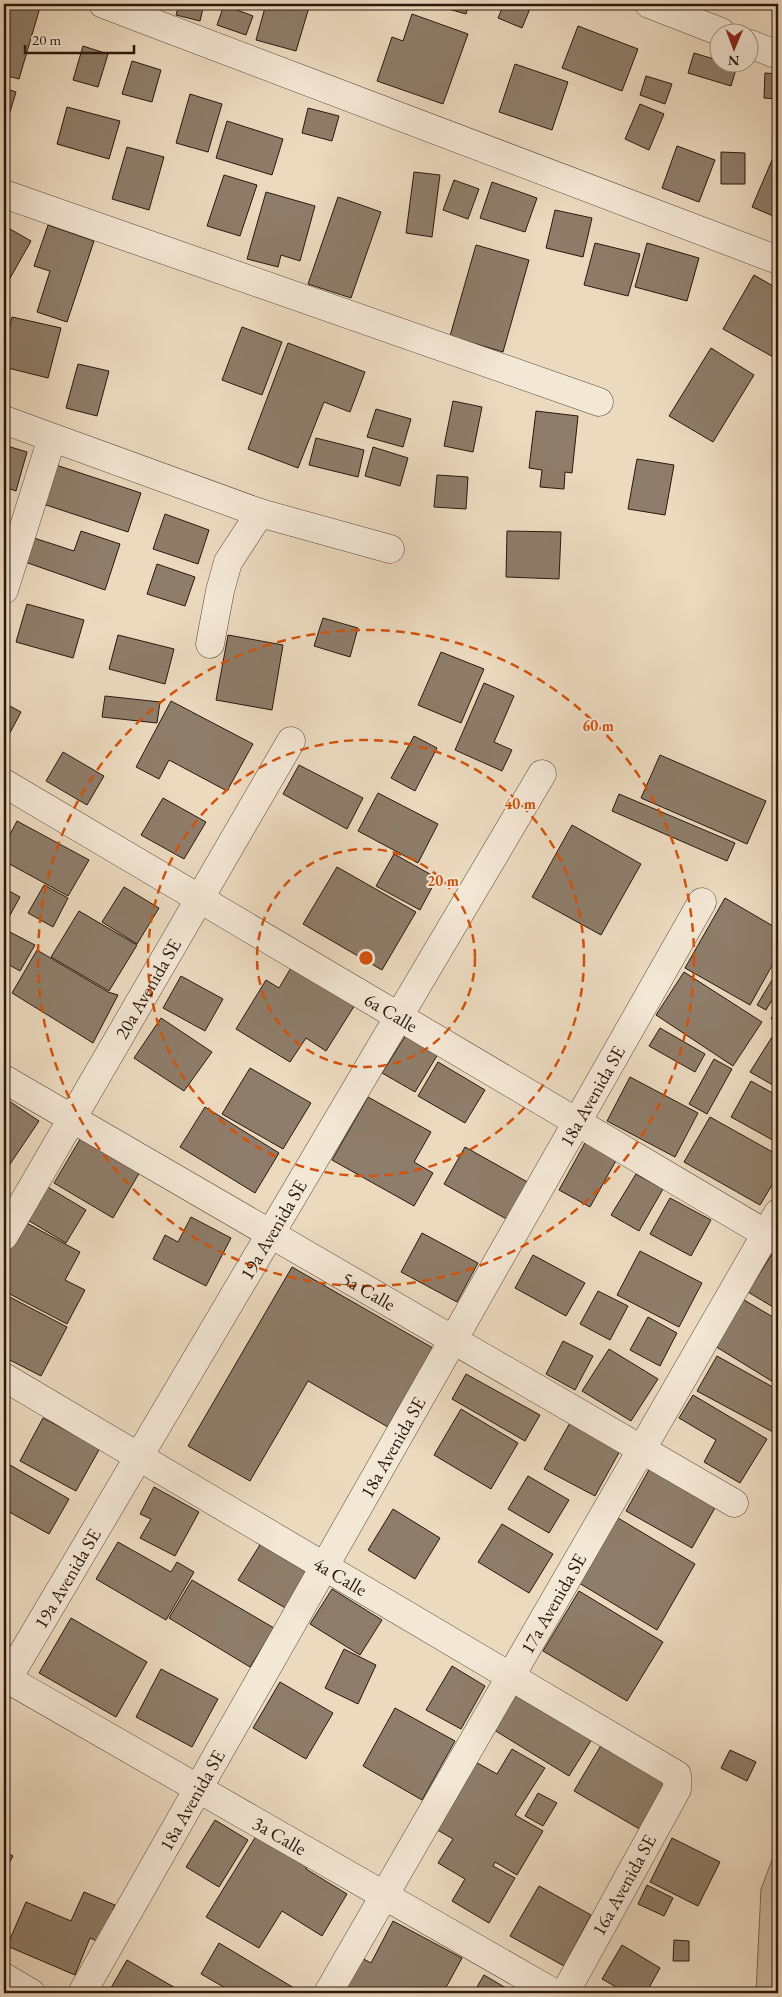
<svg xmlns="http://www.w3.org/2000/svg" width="782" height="1997" viewBox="0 0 782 1997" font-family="'EB Garamond',serif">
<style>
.green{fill:#cbb9a1;stroke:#7a6857}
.building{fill:#8e7d6a;stroke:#29180d}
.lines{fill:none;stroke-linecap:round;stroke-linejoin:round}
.street-casing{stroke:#5a483a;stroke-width:29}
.street{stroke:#f3e7d5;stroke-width:28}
.ring{fill:none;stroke:#d5520c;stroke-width:2.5;stroke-dasharray:9 6}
.labels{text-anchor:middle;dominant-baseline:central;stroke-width:4;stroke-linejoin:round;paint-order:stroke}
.street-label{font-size:19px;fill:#29180d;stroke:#f3e7d5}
.centre{fill:#d5520c;stroke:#f3e7d5;stroke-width:2.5}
.ring-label{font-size:15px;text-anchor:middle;font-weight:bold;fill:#d5520c;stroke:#f3e7d5;stroke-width:4;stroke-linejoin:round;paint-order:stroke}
</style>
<rect width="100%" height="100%" fill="#ecdabf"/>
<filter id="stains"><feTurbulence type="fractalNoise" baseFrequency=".004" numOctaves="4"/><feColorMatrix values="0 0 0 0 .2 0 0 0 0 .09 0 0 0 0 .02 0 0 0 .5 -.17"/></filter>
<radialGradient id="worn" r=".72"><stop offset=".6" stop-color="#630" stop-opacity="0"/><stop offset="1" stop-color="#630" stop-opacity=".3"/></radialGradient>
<polygon class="green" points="778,1844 778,1993 756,1993 761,1889"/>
<g class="building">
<polygon points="4,4 41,4 19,79 4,75"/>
<polygon points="179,4 204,4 200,21 176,15"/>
<polygon points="266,4 310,4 296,51 256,40"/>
<polygon points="431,4 469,4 466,14"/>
<polygon points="504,4 532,4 522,28 498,18"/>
<polygon points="224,5 253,16 246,35 217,25"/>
<polygon points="412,14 468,34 443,104 377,81 392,37 403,41"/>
<polygon points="578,26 638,49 622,91 562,68"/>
<polygon points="83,46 108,54 98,87 73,80"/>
<polygon points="694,53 737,66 731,86 688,73"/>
<polygon points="132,61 161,70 152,102 122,94"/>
<polygon points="515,64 568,82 552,130 499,112"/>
<polygon points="765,73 778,74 778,99 764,98"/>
<polygon points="646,76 672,84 665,104 640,95"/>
<polygon points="4,88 16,92 4,132"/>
<polygon points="190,94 222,104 208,152 176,143"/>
<polygon points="640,104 664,114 649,150 625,139"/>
<polygon points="67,107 120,121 109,159 57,144"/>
<polygon points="308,108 339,116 332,141 302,133"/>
<polygon points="227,121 283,139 272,175 216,158"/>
<polygon points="677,146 715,160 699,202 662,188"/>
<polygon points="127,147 164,157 149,210 112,199"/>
<polygon points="721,152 745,153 745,184 721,184"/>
<polygon points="775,153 778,155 778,218 752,207"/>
<polygon points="414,172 440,175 432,237 406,233"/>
<polygon points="224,175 257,185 240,236 207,226"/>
<polygon points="454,180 479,189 468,219 443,210"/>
<polygon points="492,182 537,198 525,232 480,218"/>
<polygon points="266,192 315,206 300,261 281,255 278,267 247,259"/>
<polygon points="338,197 381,212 351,298 308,284"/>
<polygon points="555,210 592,218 583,257 546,248"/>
<polygon points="48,225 94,241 67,322 37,312 50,271 34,266"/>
<polygon points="10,229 31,241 9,280 4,277 4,241"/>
<polygon points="595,243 640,254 628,296 584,285"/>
<polygon points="647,243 699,258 687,301 635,287"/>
<polygon points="476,245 529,260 503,352 450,336"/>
<polygon points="754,275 778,289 778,352 775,358 723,329"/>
<polygon points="12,317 61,328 48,378 4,367 4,350"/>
<polygon points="242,327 282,342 262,395 222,380"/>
<polygon points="288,343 365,372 350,412 324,402 298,468 248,449"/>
<polygon points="711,348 754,375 713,442 669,416"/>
<polygon points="78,364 109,371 97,416 66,408"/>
<polygon points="453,401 482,407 473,452 444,446"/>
<polygon points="376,409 411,419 403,447 367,437"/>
<polygon points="536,411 578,416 572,473 565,472 564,489 540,487 542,470 529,468"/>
<polygon points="316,438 364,450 358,477 309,465"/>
<polygon points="4,445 27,452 16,491 4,487"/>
<polygon points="373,447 408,458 400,486 365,476"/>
<polygon points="637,459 674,465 665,515 628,509"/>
<polygon points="53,464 141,493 128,532 40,503"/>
<polygon points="437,475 468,477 466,509 434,507"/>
<polygon points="165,514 209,530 198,564 153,549"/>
<polygon points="81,531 120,544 105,590 25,562 34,538 74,551"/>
<polygon points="507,531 561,532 559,579 506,577"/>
<polygon points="157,564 195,577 185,606 147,594"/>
<polygon points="27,604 84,620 73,658 16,642"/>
<polygon points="323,618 358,628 350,657 314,646"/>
<polygon points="118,635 174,649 165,684 109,669"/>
<polygon points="228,635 283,645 272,710 216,700"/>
<polygon points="441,652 484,669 461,723 418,705"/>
<polygon points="484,683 514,696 494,742 512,750 502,771 455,750"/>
<polygon points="105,696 160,702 157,723 102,717"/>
<polygon points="171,701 253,744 227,791 169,760 159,779 136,767"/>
<polygon points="4,703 21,712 4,744"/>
<polygon points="414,736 437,748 415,791 391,778"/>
<polygon points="63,752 104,776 87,805 46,781"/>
<polygon points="660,755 766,801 747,844 641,798"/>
<polygon points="299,765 363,798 347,829 283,794"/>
<polygon points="378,793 438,824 418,863 358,831"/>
<polygon points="619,794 735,843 727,861 612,811"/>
<polygon points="163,798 206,822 184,859 141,835"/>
<polygon points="17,821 89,860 68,896 4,861 4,846"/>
<polygon points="572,825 641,864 601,935 532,897"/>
<polygon points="394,854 437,878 420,910 376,886"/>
<polygon points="337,867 416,912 382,970 303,924"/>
<polygon points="44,885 68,898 53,927 28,913"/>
<polygon points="124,887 159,908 137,944 102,922"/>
<polygon points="4,888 20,897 4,926"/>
<polygon points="725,898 778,929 778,955 750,1005 685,968"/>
<polygon points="79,911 137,945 109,991 51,957"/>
<polygon points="4,929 35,945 20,971 4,962"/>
<polygon points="37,950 108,992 118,995 93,1043 12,993"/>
<polygon points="295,961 358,1000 326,1051 306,1038 290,1062 236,1029 266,980 279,988"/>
<polygon points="778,970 778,990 766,1010 757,1005"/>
<polygon points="684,972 762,1022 733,1066 656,1015"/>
<polygon points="181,976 223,999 205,1031 163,1008"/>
<polygon points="778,1004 778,1022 771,1019"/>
<polygon points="161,1018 212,1052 184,1091 134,1058"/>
<polygon points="660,1028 705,1054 695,1072 649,1046"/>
<polygon points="406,1035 438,1054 415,1092 382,1073"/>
<polygon points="772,1037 778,1041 778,1088 750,1072"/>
<polygon points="714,1059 732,1069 707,1114 689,1104"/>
<polygon points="438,1062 485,1090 465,1123 418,1096"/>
<polygon points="250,1068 311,1103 283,1149 222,1114"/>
<polygon points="630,1077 698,1113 675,1157 607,1121"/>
<polygon points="751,1081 778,1096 778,1143 731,1117"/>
<polygon points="368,1097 431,1132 414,1162 433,1173 414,1206 332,1160"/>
<polygon points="6,1099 39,1121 6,1170 4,1169"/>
<polygon points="205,1107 279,1153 255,1193 180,1147"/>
<polygon points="710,1117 778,1155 778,1175 760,1205 684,1162"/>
<polygon points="82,1136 141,1170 113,1218 54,1183"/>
<polygon points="586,1141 618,1157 590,1207 559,1190"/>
<polygon points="465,1147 531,1184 510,1221 444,1184"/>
<polygon points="636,1174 663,1189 639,1231 611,1215"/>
<polygon points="46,1186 86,1210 66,1243 26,1219"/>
<polygon points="670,1198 711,1220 691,1256 650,1234"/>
<polygon points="191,1217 231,1238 206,1286 153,1259 165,1235 178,1242"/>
<polygon points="23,1221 80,1252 65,1280 85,1290 67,1324 4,1291 4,1257"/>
<polygon points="422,1233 478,1263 457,1302 401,1272"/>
<polygon points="777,1246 778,1247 778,1310 748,1292"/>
<polygon points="640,1251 702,1283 679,1327 617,1295"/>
<polygon points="533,1255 585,1283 566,1316 515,1288"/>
<polygon points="292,1267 433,1348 388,1427 308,1381 250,1481 188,1446"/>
<polygon points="598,1291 628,1306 610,1340 580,1324"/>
<polygon points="4,1294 67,1327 41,1376 4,1357"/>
<polygon points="739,1297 778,1320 778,1385 710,1343"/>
<polygon points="648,1317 677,1333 660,1366 630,1350"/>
<polygon points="563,1341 593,1356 575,1390 546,1374"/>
<polygon points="609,1349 658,1379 631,1421 582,1391"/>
<polygon points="717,1356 778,1390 778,1422 773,1432 697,1391"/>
<polygon points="466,1374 540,1415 525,1441 452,1399"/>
<polygon points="693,1395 767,1439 740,1483 704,1462 716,1440 679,1418"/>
<polygon points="461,1409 518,1443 491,1489 434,1455"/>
<polygon points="43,1418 100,1448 76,1491 20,1461"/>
<polygon points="571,1421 621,1449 595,1496 544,1469"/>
<polygon points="10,1465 69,1499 49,1534 4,1509 4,1476"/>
<polygon points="650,1468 716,1506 692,1548 626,1511"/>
<polygon points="528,1476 569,1500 549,1533 508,1509"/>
<polygon points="154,1487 199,1512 175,1556 140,1538 151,1519 140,1514"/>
<polygon points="393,1509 440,1538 415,1579 368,1550"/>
<polygon points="618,1518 695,1564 657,1630 579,1583"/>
<polygon points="502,1524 553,1554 529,1593 478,1562"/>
<polygon points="263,1540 311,1569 287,1609 238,1580"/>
<polygon points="118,1542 171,1572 177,1562 194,1572 166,1620 96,1579"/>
<polygon points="192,1580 274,1628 250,1667 169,1618"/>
<polygon points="332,1589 382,1620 360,1655 310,1624"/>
<polygon points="579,1591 663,1642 627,1701 543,1651"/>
<polygon points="71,1618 147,1662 116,1717 39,1673"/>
<polygon points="344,1649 376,1665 358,1704 325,1688"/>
<polygon points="452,1666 485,1686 461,1729 426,1710"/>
<polygon points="161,1669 218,1699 192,1747 136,1717"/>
<polygon points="515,1680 597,1731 569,1776 486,1725"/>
<polygon points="280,1682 333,1713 306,1759 253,1728"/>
<polygon points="395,1708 455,1741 422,1800 363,1766"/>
<polygon points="603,1742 672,1783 643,1831 574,1791"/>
<polygon points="512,1749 545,1768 515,1815 543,1831 517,1875 495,1862 493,1866 515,1878 489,1923 452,1901 465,1879 438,1863 453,1839 434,1828 472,1760 497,1774"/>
<polygon points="730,1750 756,1762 747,1781 721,1768"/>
<polygon points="538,1793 557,1803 543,1826 525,1816"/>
<polygon points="215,1820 248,1840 219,1887 186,1867"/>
<polygon points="261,1828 311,1859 306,1869 347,1894 322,1936 282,1911 259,1948 206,1917"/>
<polygon points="672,1838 720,1862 698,1906 650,1882"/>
<polygon points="4,1851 13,1856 4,1872"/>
<polygon points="647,1885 673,1898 664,1916 638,1904"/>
<polygon points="539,1886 591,1915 564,1966 510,1936"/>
<polygon points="84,1892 115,1905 99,1942 90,1938 75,1975 7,1946 26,1902 71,1921"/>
<polygon points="393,1921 462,1958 443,1993 341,1993 360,1957 371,1963"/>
<polygon points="674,1940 689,1941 689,1961 673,1961"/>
<polygon points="219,1943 294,1988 291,1993 234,1993 201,1974"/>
<polygon points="622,1945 660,1968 646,1993 627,1993 602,1979"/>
<polygon points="127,1960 184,1993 108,1993"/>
<polygon points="484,1975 506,1988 516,1993 474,1992"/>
</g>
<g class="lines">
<g class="street-casing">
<g id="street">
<polyline points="103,4 778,260"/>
<polyline points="649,4 721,32"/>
<polyline points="750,44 778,55"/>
<polyline points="4,194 599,402"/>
<polyline points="4,420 260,513 390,549"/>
<polyline points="4,590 52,438"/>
<polyline points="210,644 220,591 228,562 260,513"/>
<path id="s1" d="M 4,783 L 778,1241"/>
<path id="s2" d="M 4,1079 L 734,1503"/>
<path id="s3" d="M 4,1236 L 291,741"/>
<path id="s4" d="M 4,1377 L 677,1775 L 677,1789 L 565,1993"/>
<path id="s5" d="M 4,1677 L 554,1993"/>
<path id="s6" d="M 4,1685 L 542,774"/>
<polyline points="4,1977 31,1993"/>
<path id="s7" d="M 82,1993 L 702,902"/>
<path id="s8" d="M 328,1993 L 778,1213"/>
</g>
</g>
<use href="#street" class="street"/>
</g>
<g class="ring">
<circle cx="366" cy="958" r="109"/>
<circle cx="366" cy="958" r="218"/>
<circle cx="366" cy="958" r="328"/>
</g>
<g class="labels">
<g class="street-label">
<text stroke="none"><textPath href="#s3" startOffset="286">20a Avenida SE</textPath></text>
<text stroke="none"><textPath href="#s1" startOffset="450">6a Calle</textPath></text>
<text stroke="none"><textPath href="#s7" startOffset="1032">18a Avenida SE</textPath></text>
<text stroke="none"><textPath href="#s6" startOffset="529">19a Avenida SE</textPath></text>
<text stroke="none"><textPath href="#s2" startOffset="422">5a Calle</textPath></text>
<text stroke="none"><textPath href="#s7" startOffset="628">18a Avenida SE</textPath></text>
<text stroke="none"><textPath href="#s4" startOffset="391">4a Calle</textPath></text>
<text stroke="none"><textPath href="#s6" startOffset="124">19a Avenida SE</textPath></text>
<text stroke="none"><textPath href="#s8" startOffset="450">17a Avenida SE</textPath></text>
<text stroke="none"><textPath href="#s7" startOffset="222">18a Avenida SE</textPath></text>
<text stroke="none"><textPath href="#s5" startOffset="318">3a Calle</textPath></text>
<text transform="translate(624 1885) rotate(-61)">16a Avenida SE</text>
</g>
</g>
<circle cx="366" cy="958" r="8" class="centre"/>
<g class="ring-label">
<text x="598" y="731">60 m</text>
<text x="520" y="809">40 m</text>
<text x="443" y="886">20 m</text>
</g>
<rect width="782" height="1997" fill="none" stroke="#ecdabf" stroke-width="20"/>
<rect x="5" y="5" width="772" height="1987" fill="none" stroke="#29180d" stroke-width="2.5"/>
<rect x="10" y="10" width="762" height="1977" fill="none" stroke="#29180d"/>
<g transform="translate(734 48) rotate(181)"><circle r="24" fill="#f3e7d5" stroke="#a29485"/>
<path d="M0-4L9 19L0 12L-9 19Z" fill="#8f2418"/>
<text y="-8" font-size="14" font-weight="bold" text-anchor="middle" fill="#29180d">N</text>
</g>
<path d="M25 45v8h109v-8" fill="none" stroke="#29180d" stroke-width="2.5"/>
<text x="32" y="45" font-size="15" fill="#29180d" stroke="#f3e7d5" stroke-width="4" paint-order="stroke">20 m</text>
<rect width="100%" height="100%" filter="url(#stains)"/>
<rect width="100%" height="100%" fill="url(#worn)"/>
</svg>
